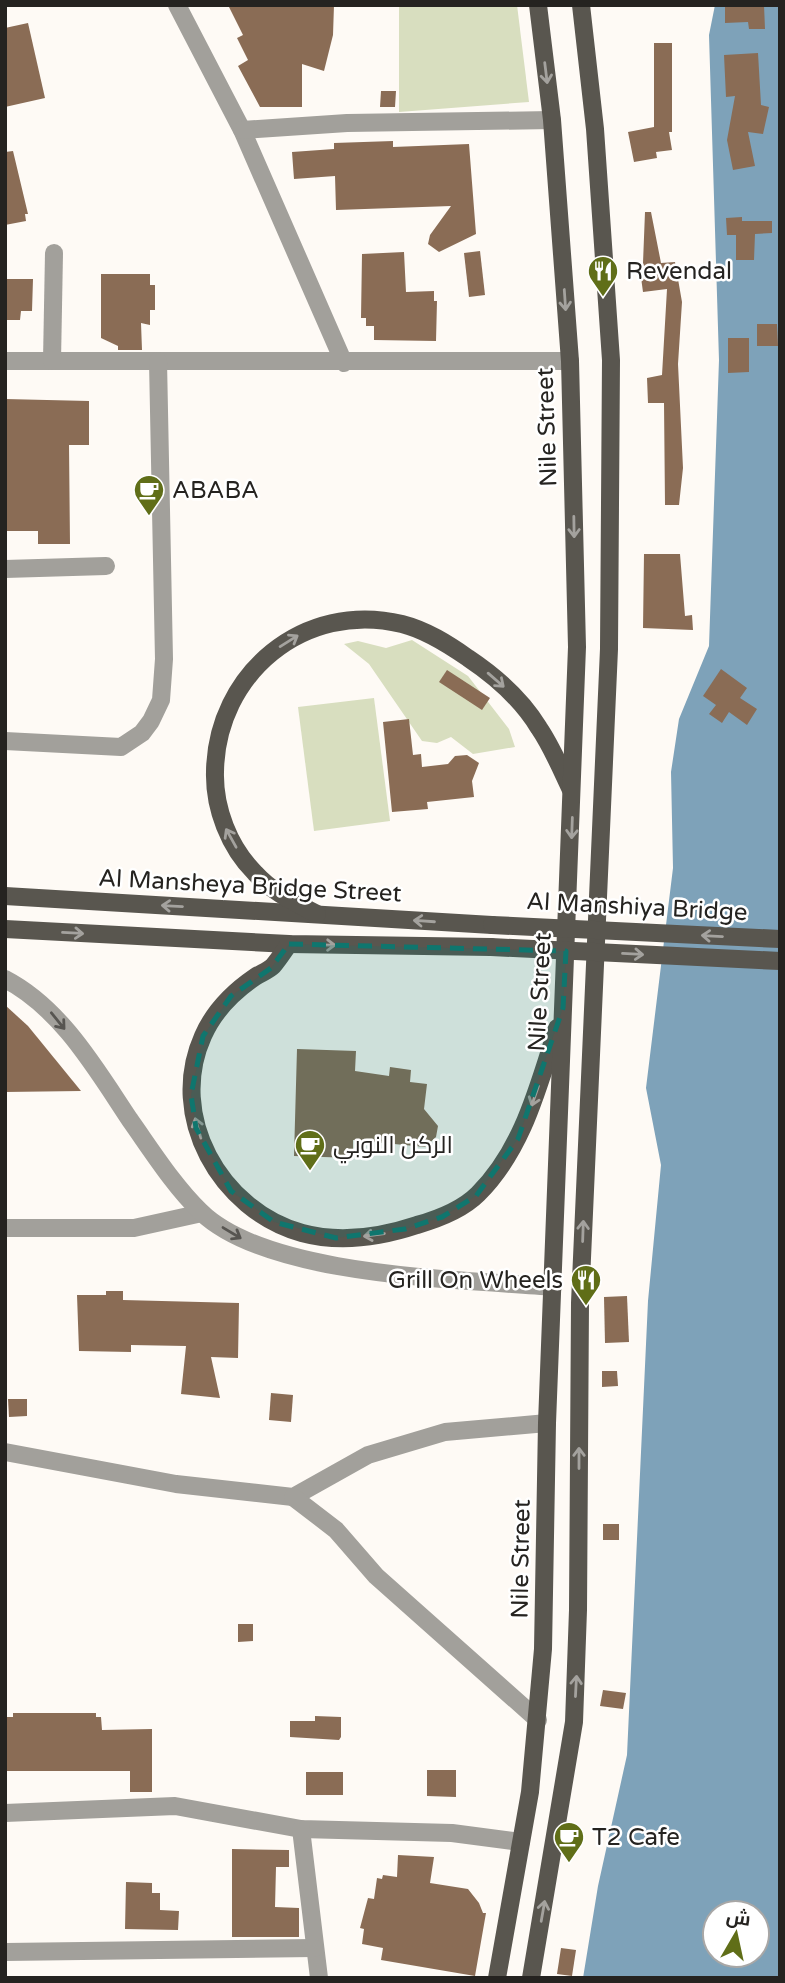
<svg xmlns="http://www.w3.org/2000/svg" width="785" height="1983" viewBox="0 0 785 1983" font-family="'Varela Round',Cairo,sans-serif">
<style>
.green{fill:#d8debf}
.water{fill:#7ea2b9;fill-rule:evenodd}
.building{fill:#8a6c55}
.lines{fill:none;stroke-linecap:round;stroke-linejoin:round}
.minor{stroke:#a2a09b;stroke-width:18}
.tertiary{stroke:#a2a09b;stroke-width:18}
.primary{stroke:#59564f;stroke-width:18}
.primary-bridge{stroke:#59564f;stroke-width:18}
.oneway{stroke:#a4a29e}
.oneway2{stroke:#575551}
.marked{fill:#0f766e;fill-opacity:0.2;stroke:#0f766e;stroke-width:5;stroke-dasharray:14 9;stroke-linejoin:round}
.labels{text-anchor:middle;dominant-baseline:central;stroke-width:5;stroke-linejoin:round;paint-order:stroke}
.poi-label{font-size:24px;fill:#252320;stroke:#fff;text-anchor:start}
.street-label{font-size:24px;fill:#252320;stroke:#fff}
</style>
<rect width="100%" height="100%" fill="#fefaf5"/>
<g class="green">
<polygon points="399,5 517,5 529,102 399,112"/>
<polygon points="412,640 468,676 509,729 515,747 473,754 451,737 437,743 422,741 369,664 344,644 358,641 386,648"/>
<polygon points="374,698 390,821 314,831 298,707"/>
</g>
<path class="water" d="M 715,5 L 780,5 L 780,1978 L 583,1978 L 598,1886 L 627,1755 L 648,1301 L 661,1165 L 646,1088 L 673,868 L 671,772 L 679,719 L 709,646 L 719,360 L 709,35 ZM 715,1913 L 757,1913 L 757,1955 L 715,1955 Z"/>
<g class="building">
<polygon points="228,5 334,5 333,35 324,71 302,64 302,107 260,107 238,66 248,60 237,38 243,35"/>
<polygon points="725,5 764,5 765,29 749,29 748,22 725,23"/>
<polygon points="28,23 45,98 5,107 5,28"/>
<polygon points="654,43 672,43 672,132 669,132 672,150 656,152 657,158 634,162 628,132 654,127"/>
<polygon points="758,53 761,105 769,107 763,134 748,132 755,166 733,170 727,140 735,96 726,97 724,55"/>
<polygon points="381,91 396,91 395,107 380,107"/>
<polygon points="393,141 393,147 469,144 476,234 439,252 428,244 430,235 451,206 336,210 335,176 294,179 292,152 334,149 334,143"/>
<polygon points="13,151 28,214 25,214 26,221 5,225 5,152"/>
<polygon points="645,212 651,212 661,263 675,262 682,302 678,364 683,468 679,505 665,505 664,403 648,403 647,378 662,375 667,289 643,292 639,263 643,263"/>
<polygon points="742,217 742,221 772,221 772,233 755,234 754,260 736,260 736,235 727,235 726,218"/>
<polygon points="480,251 485,295 469,297 464,253"/>
<polygon points="404,252 406,292 434,291 434,301 437,301 436,341 374,340 374,326 366,326 366,318 361,318 362,254"/>
<polygon points="101,274 150,274 150,285 155,285 155,310 150,310 150,325 141,323 142,350 118,350 118,346 101,338"/>
<polygon points="5,279 33,279 32,311 21,311 20,320 5,320"/>
<polygon points="757,324 777,324 778,346 757,346"/>
<polygon points="728,338 749,338 749,372 728,373"/>
<polygon points="5,399 89,401 89,445 69,445 70,544 38,544 38,531 6,531"/>
<polygon points="644,554 680,554 685,616 692,615 693,630 643,628"/>
<polygon points="721,669 747,688 740,698 757,709 747,725 729,712 722,723 709,714 716,705 703,696"/>
<polygon points="447,670 490,698 482,710 439,682"/>
<polygon points="409,719 413,755 421,754 422,767 448,764 455,756 467,755 479,763 472,781 474,797 427,802 428,809 392,812 383,722"/>
<polygon points="5,1005 28,1026 81,1091 5,1092"/>
<polygon points="297,1049 356,1051 355,1071 389,1076 390,1067 411,1070 410,1082 427,1084 424,1109 438,1126 436,1137 425,1147 353,1140 353,1158 294,1156"/>
<polygon points="106,1291 123,1291 123,1300 239,1303 238,1358 211,1357 220,1398 181,1394 186,1346 131,1345 131,1352 79,1351 77,1295 106,1295"/>
<polygon points="627,1296 629,1342 605,1343 604,1297"/>
<polygon points="602,1371 617,1371 618,1386 602,1387"/>
<polygon points="271,1393 293,1395 291,1422 269,1420"/>
<polygon points="8,1399 27,1399 27,1416 9,1417"/>
<rect x="603" y="1524" width="16" height="16"/>
<polygon points="238,1624 253,1624 253,1641 238,1642"/>
<polygon points="603,1690 626,1693 623,1709 600,1706"/>
<polygon points="13,1713 96,1713 96,1717 101,1717 102,1730 152,1729 152,1792 130,1792 130,1771 7,1771 6,1717 13,1717"/>
<polygon points="315,1716 341,1717 341,1737 339,1740 290,1737 290,1721 315,1721"/>
<polygon points="427,1770 456,1770 456,1797 427,1796"/>
<rect x="306" y="1772" width="37" height="23"/>
<polygon points="232,1849 289,1850 289,1867 276,1867 275,1907 299,1908 299,1937 232,1937"/>
<polygon points="398,1855 434,1857 430,1883 468,1889 479,1903 483,1913 486,1913 475,1976 381,1960 383,1948 362,1944 364,1929 360,1928 368,1898 374,1899 377,1878 382,1879 383,1875 397,1877"/>
<polygon points="126,1882 152,1883 152,1893 160,1893 160,1910 179,1911 178,1930 125,1929"/>
<polygon points="561,1948 576,1950 572,1976 557,1974"/>
</g>
<g class="lines">
<g class="minor">
<polyline points="177,5 242,130 344,363"/>
<polyline points="242,130 347,123 552,120"/>
<polyline points="5,361 570,361"/>
<polyline points="52,361 54,253"/>
<polyline points="5,569 106,566"/>
<polyline points="5,741 121,747 142,733 151,721 161,700 164,659 158,361"/>
<polyline points="5,1228 134,1228 202,1213"/>
<polyline points="5,1452 176,1484 293,1497 368,1455 445,1432 547,1423"/>
<polyline points="293,1497 336,1530 376,1576 538,1720"/>
<polyline points="5,1813 175,1806 301,1829 452,1833 521,1842"/>
<polyline points="301,1829 319,1978"/>
<polyline points="5,1952 314,1948"/>
</g>
<path class="tertiary" d="M 5,979 C 61,1008 96,1069 130,1120 C 152,1151 174,1186 201,1212 C 268,1277 461,1279 553,1287"/>
<g class="primary">
<polyline points="5,896 492,925"/>
<path d="M 317,914 C 294,902 272,892 255,873 C 229,847 214,808 215,772 C 216,674 304,600 402,624 C 426,630 448,644 468,658 C 495,676 522,700 539,728 C 552,747 561,769 571,790"/>
<polyline points="5,929 289,944 491,947"/>
<path d="M 289,944 C 284,951 279,959 273,966 C 268,971 261,973 255,977 C 233,992 214,1011 203,1036 C 167,1116 220,1210 302,1233 C 339,1243 381,1237 417,1225 C 438,1219 462,1210 478,1194 C 523,1149 538,1087 557,1028"/>
<polyline points="497,1978 530,1792 543,1649 547,1423 577,647 570,361 552,120 538,5"/>
<polyline points="531,1978 574,1722 578,1610 580,1303 609,649 611,360 595,129 581,5"/>
</g>
<g class="primary-bridge">
<polyline points="492,925 780,939"/>
<polyline points="491,947 780,961"/>
</g>
</g>
<defs><path id="oneway-shaft" d="M-6 0H5M1.5-3L5.5 0L1.5 3" fill="none" stroke-width="1.6" stroke-linecap="round" stroke-linejoin="round" transform="scale(1.75)"/></defs>
<g class="oneway">
<use href="#oneway-shaft" transform="translate(546 73) rotate(83)"/>
<use href="#oneway-shaft" transform="translate(565 300) rotate(86)"/>
<use href="#oneway-shaft" transform="translate(574 527) rotate(89)"/>
<use href="#oneway-shaft" transform="translate(289 641) rotate(-32)"/>
<use href="#oneway-shaft" transform="translate(496 680) rotate(41)"/>
<use href="#oneway-shaft" transform="translate(572 828) rotate(92)"/>
<use href="#oneway-shaft" transform="translate(231 838) rotate(-119)"/>
<use href="#oneway-shaft" transform="translate(172 906) rotate(-177)"/>
<use href="#oneway-shaft" transform="translate(424 921) rotate(-176)"/>
<use href="#oneway-shaft" transform="translate(73 933) rotate(3)"/>
<use href="#oneway-shaft" transform="translate(712 936) rotate(-177)"/>
<use href="#oneway-shaft" transform="translate(325 945) rotate(1)"/>
<use href="#oneway-shaft" transform="translate(633 954) rotate(3)"/>
<use href="#oneway-shaft" transform="translate(535 1096) rotate(109)"/>
<use href="#oneway-shaft" transform="translate(198 1128) rotate(-106)"/>
<use href="#oneway-shaft" transform="translate(583 1231) rotate(-88)"/>
<use href="#oneway-shaft" transform="translate(374 1235) rotate(172)"/>
<use href="#oneway-shaft" transform="translate(579 1458) rotate(-90)"/>
<use href="#oneway-shaft" transform="translate(576 1686) rotate(-87)"/>
<use href="#oneway-shaft" transform="translate(543 1911) rotate(-80)"/>
</g>
<g class="oneway2">
<use href="#oneway-shaft" transform="translate(58 1021) rotate(51)"/>
<use href="#oneway-shaft" transform="translate(232 1233) rotate(31)"/>
</g>
<path class="marked" d="M 289,944 L 566,951 L 563,1008 L 518,1139 L 476,1196 L 442,1217 L 405,1229 L 336,1238 L 274,1222 L 231,1191 L 196,1128 L 191,1095 L 203,1036 L 231,996 L 271,968 Z"/>
<defs>
<g id="restaurant-pin" transform="scale(1.575)"><path d="M0 17L-7.5 6A9.5 9.5 0 1 1 7.5 6Z" fill="#606e18" stroke="#fff"/><path d="M-5-6h1v4h1v-4h1v4h1v-4h1v5L-1.5 .5V6h-2V.5L-5-1ZM5-6V6H3V1.5H1.5Q1.5-4 5-6Z" fill="#fff"/></g>
<g id="cafe-pin" transform="scale(1.575)"><path d="M0 17L-7.5 6A9.5 9.5 0 1 1 7.5 6Z" fill="#606e18" stroke="#fff"/><path d="M-5.5-4.5H6V0H3Q3 3.5 0 3.5H-2.5Q-5.5 3.5-5.5 0ZM3-3.2v2h1.7v-2ZM-6 4.5H4V6H-6Z" fill="#fff"/></g>
</defs>
<g fill-rule="evenodd">
<use href="#restaurant-pin" x="603" y="271"/>
<use href="#cafe-pin" x="149" y="490"/>
<use href="#cafe-pin" x="310" y="1145"/>
<use href="#restaurant-pin" x="586" y="1280"/>
<use href="#cafe-pin" x="569" y="1837"/>
</g>
<g class="labels">
<g class="poi-label">
<text x="626" y="271">Revendal</text>
<text x="172" y="490">ABABA</text>
<text x="333" y="1145">الركن النوبي</text>
<text x="563" y="1280" text-anchor="end">Grill On Wheels</text>
<text x="592" y="1837">T2 Cafe</text>
</g>
<g class="street-label">
<text transform="translate(547 427) rotate(-92)">Nile Street</text>
<text transform="translate(250 886) rotate(3)">Al Mansheya Bridge Street</text>
<text transform="translate(637 907) rotate(3)">Al Manshiya Bridge</text>
<text transform="translate(540 992) rotate(-87)">Nile Street</text>
<text transform="translate(521 1559) rotate(-89)">Nile Street</text>
</g>
</g>
<rect width="785" height="1983" fill="none" stroke="#252320" stroke-width="14"/>
<g transform="translate(736 1934) rotate(9)"><circle r="33" fill="#ffffff" stroke="#a8a7a6" stroke-width="2"/>
<path d="M0-5L12 26L0 18L-12 26Z" fill="#606e18"/>
<text y="-10" font-size="19" font-weight="bold" text-anchor="middle" fill="#252320">ش</text>
</g>
</svg>
